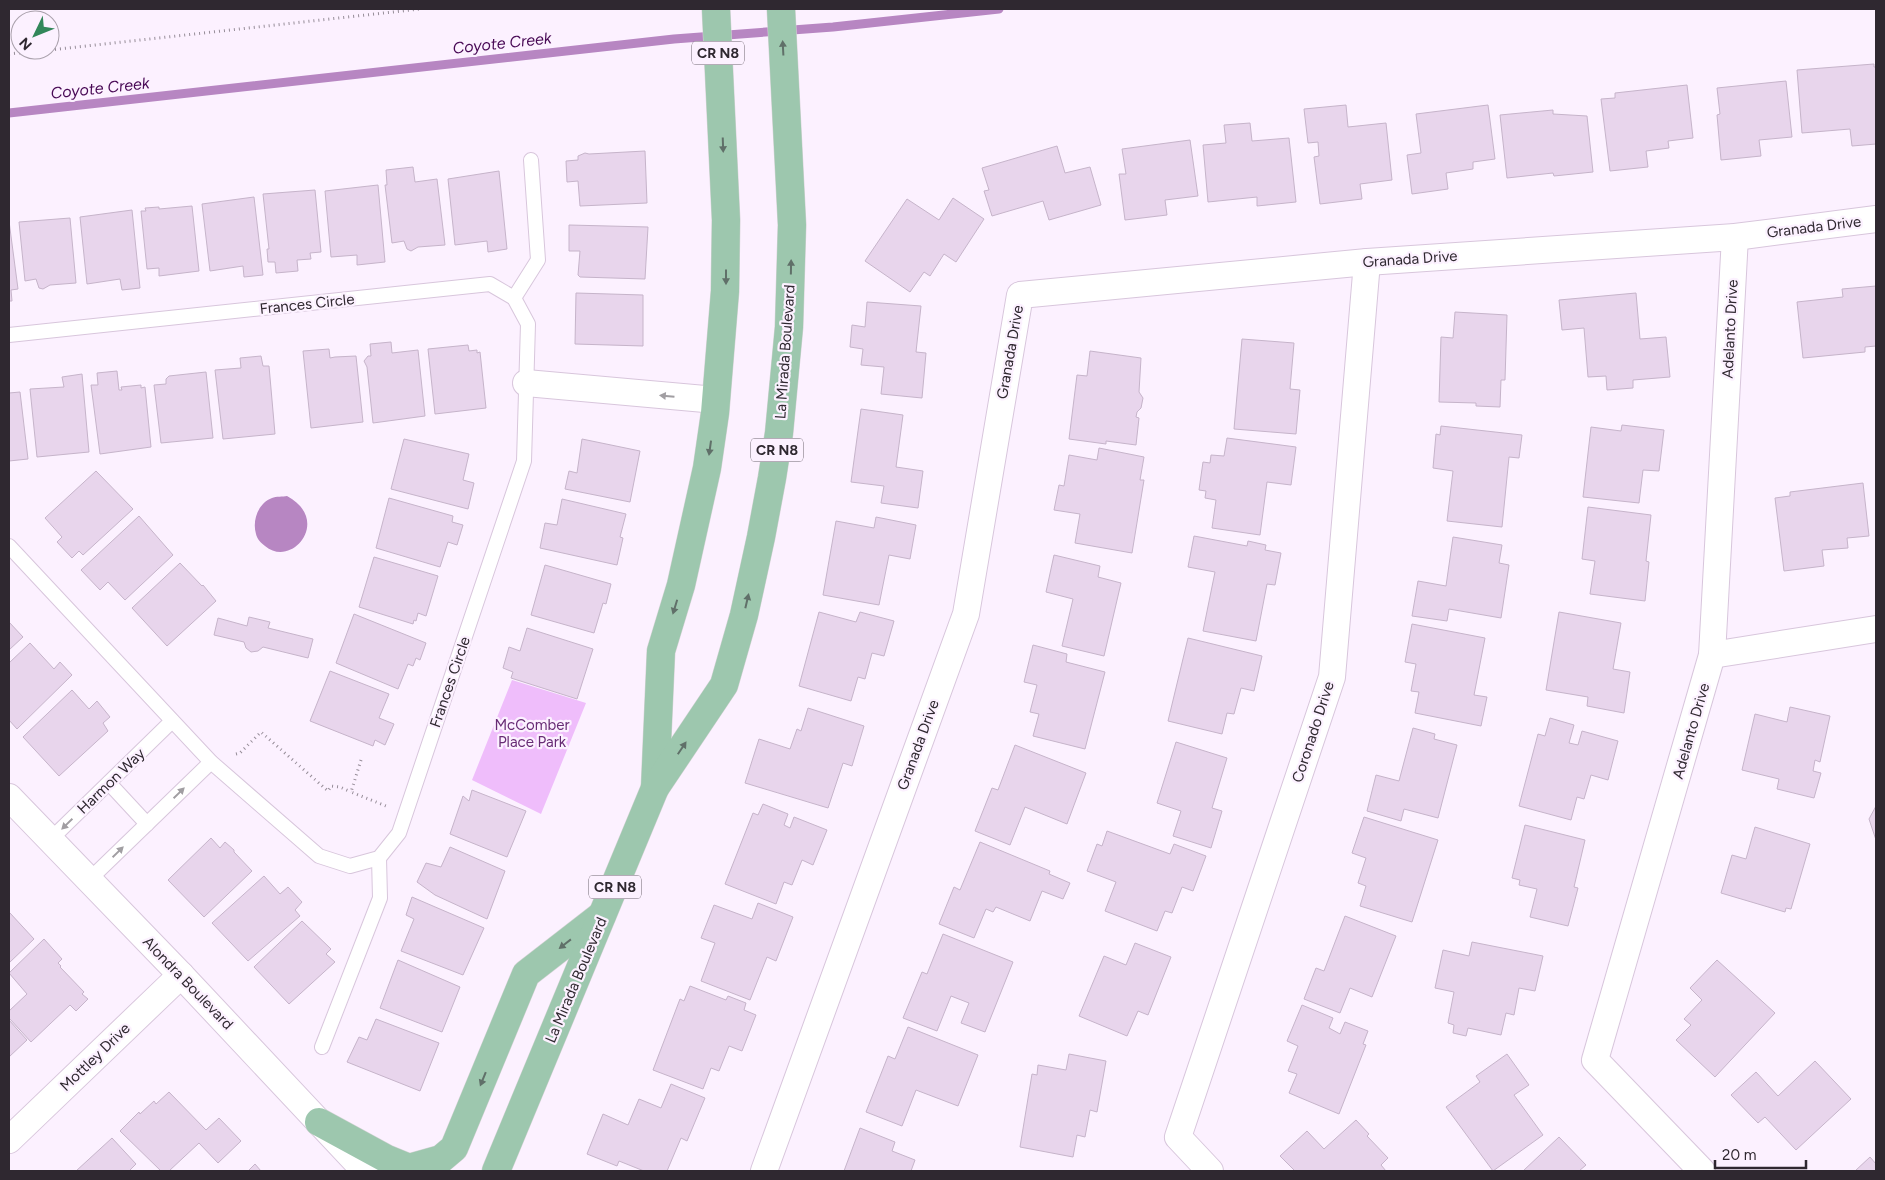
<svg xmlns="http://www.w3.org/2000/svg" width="1885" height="1180" viewBox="0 0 1885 1180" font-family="Figtree,sans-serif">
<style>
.green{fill:#efbdfb}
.water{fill:#b786c2}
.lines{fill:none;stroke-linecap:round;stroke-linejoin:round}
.stream{stroke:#b786c2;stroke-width:9}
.building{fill:#e8d5ec;stroke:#c6b4ca}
.service-casing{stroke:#d8c6dc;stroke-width:16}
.minor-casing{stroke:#d8c6dc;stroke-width:28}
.primary-casing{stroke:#d5d4d6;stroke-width:29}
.path{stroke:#968d98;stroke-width:3;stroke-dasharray:1 4;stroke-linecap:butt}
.service{stroke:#fff;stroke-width:14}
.minor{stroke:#fff;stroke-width:26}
.primary{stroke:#9dc7ae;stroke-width:28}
.oneway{fill:#607069}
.oneway2{fill:#a19ea2}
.labels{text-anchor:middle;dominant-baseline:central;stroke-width:4.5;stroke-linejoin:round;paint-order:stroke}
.shield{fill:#fcf1ff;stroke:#6c646e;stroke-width:1}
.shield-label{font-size:14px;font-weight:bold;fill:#2f2830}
.street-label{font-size:15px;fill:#2f2830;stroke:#fcf1ff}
.park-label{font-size:15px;fill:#682c75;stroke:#fcf1ff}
.water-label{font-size:16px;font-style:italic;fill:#480955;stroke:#fcf1ff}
</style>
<rect width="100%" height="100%" fill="#fcf1ff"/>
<polygon class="green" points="512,680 586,703 541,814 472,780"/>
<path class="water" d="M 287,496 C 332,520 292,569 265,546 C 261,543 257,539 256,534 C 252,521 258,503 272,498 C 276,496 283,497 287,496 Z"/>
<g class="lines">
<polyline class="stream" points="9,113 674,39 833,27 999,9"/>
</g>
<g class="building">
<polygon points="1874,64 1874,67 1876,67 1876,144 1852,146 1850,129 1802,133 1797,70"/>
<polygon points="1786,81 1792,137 1759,140 1761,156 1721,160 1717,115 1720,114 1717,88"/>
<polygon points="1687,85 1693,138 1668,141 1669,148 1646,151 1648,167 1610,171 1601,99 1615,98 1615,93"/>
<polygon points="1346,105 1348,127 1386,123 1392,180 1360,184 1362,199 1320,204 1314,157 1319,156 1318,142 1308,143 1304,109"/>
<polygon points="1488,105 1495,159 1473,162 1473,169 1446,173 1448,189 1412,194 1407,155 1421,153 1416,114"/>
<polygon points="1553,110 1553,114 1587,116 1593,172 1554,176 1553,173 1507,178 1500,115"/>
<polygon points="1250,123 1252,141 1289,138 1296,202 1257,206 1257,197 1208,202 1203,145 1226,143 1224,125"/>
<polygon points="1190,140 1198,196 1165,200 1167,215 1125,220 1119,174 1126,174 1122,149"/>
<polygon points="1057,146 1065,173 1090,167 1101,205 1049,220 1043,201 992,216 984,191 989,190 982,168"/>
<polygon points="645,151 647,203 580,206 578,181 567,182 566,161 578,160 578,156 585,153 589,154"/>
<polygon points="413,167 415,182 437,179 445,245 418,247 411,251 407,249 404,241 392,243 385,185 387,185 386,170"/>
<polygon points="499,171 507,249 488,252 487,241 455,245 448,179"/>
<polygon points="378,185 385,262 357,265 357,255 331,257 325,191"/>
<polygon points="315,190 321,252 310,253 311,259 297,260 298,271 276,273 275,262 268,262 267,249 269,249 263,194"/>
<polygon points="254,197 263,275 244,277 243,266 210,271 202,204"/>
<polygon points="953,198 984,219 956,262 944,254 930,276 924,272 910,292 865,261 907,199 939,220"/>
<polygon points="192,206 199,271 159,276 159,268 147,269 141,211 146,211 145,208 159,207 159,209"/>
<polygon points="132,210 140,288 122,290 120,279 87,284 80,217"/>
<polygon points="70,218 76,283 50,285 43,289 39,288 36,279 25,281 19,222"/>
<polygon points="9,221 18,289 11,290 12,301 9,301"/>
<polygon points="569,225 648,227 645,279 580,277 578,275 580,251 569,251"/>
<polygon points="1876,286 1876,346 1865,347 1865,352 1803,358 1797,302 1843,297 1842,289"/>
<polygon points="576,293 643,295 643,346 575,344"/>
<polygon points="1636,293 1640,339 1666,337 1670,377 1633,380 1633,388 1607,390 1606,376 1588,377 1584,328 1562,330 1559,300"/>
<polygon points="867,302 921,306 916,352 926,353 922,398 881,394 884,367 861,365 863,349 850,347 852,325 865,327"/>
<polygon points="1455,312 1507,315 1505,380 1501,380 1500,407 1476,406 1476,403 1439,402 1441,337 1453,338"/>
<polygon points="1242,339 1294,343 1290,389 1300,390 1296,434 1234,429"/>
<polygon points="391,342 392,353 418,350 425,416 373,423 367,367 364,361 368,356 371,356 370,344"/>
<polygon points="468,345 469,351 477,350 477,353 480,352 486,408 435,414 428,349"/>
<polygon points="329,349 330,358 335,357 356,356 363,422 311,428 303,351"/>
<polygon points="1090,351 1141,358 1139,392 1143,398 1141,408 1137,412 1136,417 1139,418 1136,445 1106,441 1106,444 1069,439 1077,375 1087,376"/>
<polygon points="261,356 263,366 269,366 275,434 223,439 215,370 241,368 240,358"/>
<polygon points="117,371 119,390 122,390 121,387 141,385 141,388 145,387 151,447 100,454 91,385 98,385 97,373"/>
<polygon points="206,372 213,438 161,443 154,385 166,384 166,379 169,376"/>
<polygon points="82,374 89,452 37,457 30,389 64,387 62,377"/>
<polygon points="20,392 28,459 9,461 9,393"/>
<polygon points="861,409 903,415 896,467 923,471 918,508 881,503 884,486 851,482"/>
<polygon points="1622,425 1664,430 1659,471 1643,470 1639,503 1583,497 1591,427 1621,431"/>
<polygon points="1441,426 1522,435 1519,458 1509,457 1502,527 1447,521 1453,471 1433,468 1436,434 1440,435"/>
<polygon points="1227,438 1296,447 1291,485 1267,482 1260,535 1212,528 1216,500 1205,498 1206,491 1199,490 1203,462 1210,463 1211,455 1224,456"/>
<polygon points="404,439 469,454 463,480 474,483 468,509 391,489"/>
<polygon points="582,439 640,451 630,502 565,489 569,471 577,473"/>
<polygon points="1099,448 1144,457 1140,480 1144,480 1132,553 1075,543 1080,514 1054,510 1059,485 1064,486 1069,455 1097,460"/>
<polygon points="96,471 133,509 83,555 79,551 72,558 57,542 62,537 45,518"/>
<polygon points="1863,483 1869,536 1847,538 1848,548 1822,550 1824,566 1784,571 1775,498 1790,496 1790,492"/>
<polygon points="389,498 453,516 452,522 463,525 457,545 448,542 440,567 376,548"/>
<polygon points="562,499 626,514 620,537 623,538 617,565 540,548 545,523 557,525"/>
<polygon points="1588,507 1651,515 1646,561 1649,562 1645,601 1590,594 1595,561 1582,559"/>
<polygon points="139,516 173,555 125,600 108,582 100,590 81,570"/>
<polygon points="876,517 916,525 910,559 889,555 879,605 823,595 836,521 874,528"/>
<polygon points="1194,536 1247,546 1248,541 1266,545 1265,550 1281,553 1275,585 1267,584 1256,641 1203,631 1215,572 1188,567"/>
<polygon points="1453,537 1502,545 1499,563 1509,565 1501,618 1449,609 1447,621 1412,616 1418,581 1446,586"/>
<polygon points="1054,555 1100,566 1098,577 1121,583 1104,656 1062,646 1073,599 1046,592"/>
<polygon points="374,557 438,576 426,616 418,613 416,621 414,620 413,624 359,607"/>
<polygon points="180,563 202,586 203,585 216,601 167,646 132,608"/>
<polygon points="545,565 611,584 606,604 603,603 594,633 531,615"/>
<polygon points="819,612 856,622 860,612 894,621 884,656 872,653 865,679 858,677 851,701 799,686"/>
<polygon points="1559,612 1621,623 1613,669 1630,672 1624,713 1587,706 1588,697 1546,690"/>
<polygon points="354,614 426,643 420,660 416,658 413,666 408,664 398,689 336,663"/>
<polygon points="249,617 270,622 268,628 313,639 308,658 263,647 258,651 251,652 246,648 244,642 214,635 218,618 247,626"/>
<polygon points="9,622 23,637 9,650"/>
<polygon points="1412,624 1485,638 1474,695 1487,697 1481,726 1415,713 1419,692 1411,691 1416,664 1405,662"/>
<polygon points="527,628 593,649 577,699 511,678 513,672 503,668 509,647 520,651"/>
<polygon points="1188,638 1262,656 1254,691 1241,688 1234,714 1227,713 1222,734 1168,721"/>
<polygon points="30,643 54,669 60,662 72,675 17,729 9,720 9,663"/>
<polygon points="1033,645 1067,654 1066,662 1105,672 1085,749 1033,736 1039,714 1030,712 1037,685 1024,682"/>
<polygon points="330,671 389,694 379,718 394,724 385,745 375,740 373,746 310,721"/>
<polygon points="72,690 89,709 97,701 110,717 103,723 108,731 59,776 23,737"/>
<polygon points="1790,707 1830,716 1820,762 1815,760 1813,771 1821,773 1814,798 1777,789 1779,779 1742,770 1755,714 1787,722"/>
<polygon points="808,708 864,726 852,766 843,763 828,808 745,783 759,739 790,749 797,729 801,731"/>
<polygon points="1550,718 1574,725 1569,743 1578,745 1582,731 1618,741 1608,780 1591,775 1584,799 1577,797 1571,820 1519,806 1538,734 1545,736"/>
<polygon points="1413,728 1435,734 1434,739 1457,745 1438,818 1404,809 1401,821 1367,811 1376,775 1399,781"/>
<polygon points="1176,742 1227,758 1212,808 1222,811 1211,848 1173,836 1181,811 1157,803"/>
<polygon points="1015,745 1086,773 1067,824 1025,807 1010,845 975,831 992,788 998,790"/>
<polygon points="472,790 526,811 507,857 450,834 463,796 469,801"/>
<polygon points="763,804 788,814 784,825 790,828 794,817 827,830 813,865 802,860 792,885 784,882 776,904 725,884 753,813 758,815"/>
<polygon points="1876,806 1876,840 1869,819"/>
<polygon points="1364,817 1438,840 1412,922 1360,906 1366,886 1358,883 1366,858 1352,853"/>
<polygon points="1525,825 1585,840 1574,887 1578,888 1568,926 1530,917 1537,889 1519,885 1520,880 1512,878"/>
<polygon points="1755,827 1810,844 1791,909 1786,908 1785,912 1721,893 1732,855 1746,859"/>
<polygon points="1107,831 1170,854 1174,844 1206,856 1193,891 1182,887 1172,913 1165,911 1157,931 1105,911 1116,882 1087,871 1097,844 1102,846"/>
<polygon points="211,838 220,848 225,842 234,850 234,852 252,871 204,917 168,880"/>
<polygon points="980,842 1050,871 1049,874 1070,883 1063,899 1042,891 1030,921 996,907 993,912 986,909 974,938 939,924 954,887 960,890"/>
<polygon points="450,847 505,871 487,919 435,895 417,882 426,863 441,867"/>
<polygon points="264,876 280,894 288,887 302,902 295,910 300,916 248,961 212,923"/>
<polygon points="412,897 484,928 463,975 401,951 414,919 406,915"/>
<polygon points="758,903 793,917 776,961 767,957 750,1000 701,981 715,943 701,938 714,905 752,919"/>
<polygon points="10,913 34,939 9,963 9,914"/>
<polygon points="1345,916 1396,936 1372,997 1350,988 1340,1013 1304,999 1316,968 1324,971"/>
<polygon points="302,921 331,949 326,954 335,962 289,1004 254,967"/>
<polygon points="943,934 1013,962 985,1032 961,1023 969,1003 951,996 937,1031 903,1018 922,972 927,974"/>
<polygon points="44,939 62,959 58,963 61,966 60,967 84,992 82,994 88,999 76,1011 70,1005 31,1042 9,1018 9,1011 27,994 9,973"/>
<polygon points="1472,942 1543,956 1535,991 1519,988 1514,1015 1506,1013 1501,1035 1468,1028 1466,1036 1453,1033 1454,1025 1448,1023 1454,992 1435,988 1443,950 1469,956"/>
<polygon points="1135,943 1171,957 1148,1015 1138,1011 1127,1036 1079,1016 1104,956 1126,965"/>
<polygon points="398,960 460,987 442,1032 380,1008"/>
<polygon points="1717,960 1775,1013 1715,1077 1676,1040 1691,1025 1684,1019 1702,1000 1690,988"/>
<polygon points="690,986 726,1000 728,996 746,1003 744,1010 756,1015 742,1051 729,1046 719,1071 711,1068 703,1089 653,1070 680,999 684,1001"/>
<polygon points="1302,1005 1333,1018 1329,1028 1340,1034 1345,1022 1368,1031 1363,1044 1366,1045 1339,1114 1289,1093 1297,1074 1288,1071 1298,1046 1287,1041"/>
<polygon points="376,1019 439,1043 420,1091 347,1062 359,1037 367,1040"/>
<polygon points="9,1020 27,1040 9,1057"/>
<polygon points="908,1027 978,1055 958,1106 916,1090 902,1126 866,1112 888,1056 895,1059"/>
<polygon points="1069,1054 1106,1061 1097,1112 1090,1110 1085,1137 1077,1135 1073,1157 1020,1147 1032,1074 1037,1075 1038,1065 1066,1070"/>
<polygon points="1507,1054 1529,1085 1514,1095 1543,1135 1493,1171 1446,1107 1480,1082 1476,1076"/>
<polygon points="1815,1061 1851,1099 1796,1150 1765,1117 1758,1123 1731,1095 1756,1072 1778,1096"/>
<polygon points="671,1084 705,1098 687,1141 681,1138 667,1171 644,1171 619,1161 617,1166 587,1154 603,1114 628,1125 639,1099 661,1108"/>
<polygon points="169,1092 206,1130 219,1118 241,1141 218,1163 199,1143 169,1171 161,1171 120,1131 139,1112 140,1114 154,1101 156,1104"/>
<polygon points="1356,1120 1369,1134 1367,1136 1388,1158 1381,1165 1386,1171 1295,1171 1280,1156 1307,1131 1324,1149"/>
<polygon points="860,1128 895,1142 892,1151 915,1160 911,1171 844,1171"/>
<polygon points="1559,1137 1586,1165 1579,1171 1523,1171"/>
<polygon points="112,1138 136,1164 129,1171 76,1171"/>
<polygon points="1870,1157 1876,1164 1876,1171 1855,1171"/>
<polygon points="255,1164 261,1171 248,1171"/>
</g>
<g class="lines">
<g class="service-casing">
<g id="service">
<polyline points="514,298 538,260 531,160"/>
<polyline points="9,335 490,284 514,298 528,324 524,461 399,833 379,858 350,866 319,856 211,762 9,546"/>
<polyline points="109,783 147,824"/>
<polyline points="50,840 172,721"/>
<polyline points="89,880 211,762"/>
<polyline points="322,1047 380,898 379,858"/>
</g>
</g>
<g class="minor-casing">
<g id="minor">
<polyline points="526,383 716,400"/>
<polyline points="1712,655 1876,629"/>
<polyline points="9,797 181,975 365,1171"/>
<polyline points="9,1140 181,975"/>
<polyline points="764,1171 966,614 1020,295 1367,262 1735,237 1876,219"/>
<polyline points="1210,1171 1178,1137 1332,677 1367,262"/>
<polyline points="1702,1171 1595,1060 1712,655 1735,237"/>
</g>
</g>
<g class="primary-casing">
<g id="primary">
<polyline points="655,788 661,651 681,585 707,468 715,413 725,291 726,220 716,9"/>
<polyline points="319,1122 387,1159 409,1168 441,1159 454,1148 526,974 602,915"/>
<polyline points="496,1171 655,788 724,685 744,615 761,537 772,478 779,433 789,327 792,225 781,9"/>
</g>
</g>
<g class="path">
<polyline points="50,50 420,9"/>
<polyline points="9,54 46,50"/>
<polyline points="236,754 240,753 261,732 328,791 331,786 340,787 351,792"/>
<polyline points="361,760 351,792 386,806"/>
</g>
<use href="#service" class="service"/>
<use href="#minor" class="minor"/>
<use href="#primary" class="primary"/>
</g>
<defs><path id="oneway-solid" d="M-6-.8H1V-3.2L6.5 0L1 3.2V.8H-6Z" transform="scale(1.25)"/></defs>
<g class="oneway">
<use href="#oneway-solid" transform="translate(783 48) rotate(-93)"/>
<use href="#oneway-solid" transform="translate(723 145) rotate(88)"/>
<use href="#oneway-solid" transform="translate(791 267) rotate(-89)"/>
<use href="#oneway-solid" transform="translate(726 277) rotate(90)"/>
<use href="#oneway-solid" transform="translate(710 448) rotate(98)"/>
<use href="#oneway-solid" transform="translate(747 601) rotate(-77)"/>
<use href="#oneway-solid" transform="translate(675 607) rotate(107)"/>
<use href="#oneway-solid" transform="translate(682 748) rotate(-56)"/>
<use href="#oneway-solid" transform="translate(565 944) rotate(142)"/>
<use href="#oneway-solid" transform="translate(483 1079) rotate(112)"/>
</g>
<g class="oneway2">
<use href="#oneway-solid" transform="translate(667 396) rotate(-175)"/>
<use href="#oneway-solid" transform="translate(179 793) rotate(-44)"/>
<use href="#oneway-solid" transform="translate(67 824) rotate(136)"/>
<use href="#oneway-solid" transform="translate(118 852) rotate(-44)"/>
</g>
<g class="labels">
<g class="shield">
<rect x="692" y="41.5" width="52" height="23" rx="4"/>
<rect x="751" y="438.5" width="52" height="23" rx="4"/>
<rect x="589" y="875.5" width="52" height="23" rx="4"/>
</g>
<g class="shield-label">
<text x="718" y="53">CR N8</text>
<text x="777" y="450">CR N8</text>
<text x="615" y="887">CR N8</text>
</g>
<g class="street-label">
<text transform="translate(1814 227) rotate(-7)">Granada Drive</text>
<text transform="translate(1410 259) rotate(-4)">Granada Drive</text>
<text transform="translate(307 304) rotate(-6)">Frances Circle</text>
<text transform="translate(1730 329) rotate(-87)">Adelanto Drive</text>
<text transform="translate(785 352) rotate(-86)">La Mirada Boulevard</text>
<text transform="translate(1010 352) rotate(-80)">Granada Drive</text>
<text transform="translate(450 682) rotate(-71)">Frances Circle</text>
<text transform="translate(1691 731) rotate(-74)">Adelanto Drive</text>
<text transform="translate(1313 732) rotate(-72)">Coronado Drive</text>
<text transform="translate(918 745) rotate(-70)">Granada Drive</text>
<text transform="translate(111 781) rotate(-44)">Harmon Way</text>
<text transform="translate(576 980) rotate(-67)">La Mirada Boulevard</text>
<text transform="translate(188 983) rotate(46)">Alondra Boulevard</text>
<text transform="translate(95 1057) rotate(-44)">Mottley Drive</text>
</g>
<g class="park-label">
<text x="532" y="725">McComber<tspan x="532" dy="17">Place Park</tspan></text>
</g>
<g class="water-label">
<text transform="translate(502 43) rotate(-6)">Coyote Creek</text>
<text transform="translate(100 88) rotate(-6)">Coyote Creek</text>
</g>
</g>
<rect width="1885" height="1180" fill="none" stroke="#2f2830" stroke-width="20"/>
<g transform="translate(35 35) rotate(227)"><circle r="24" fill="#fcf1ff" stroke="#aaa1ac"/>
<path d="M0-4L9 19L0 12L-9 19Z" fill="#32875a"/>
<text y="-8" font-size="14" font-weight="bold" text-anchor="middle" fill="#2f2830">N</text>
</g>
<path d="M1715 1160v8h91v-8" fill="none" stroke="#2f2830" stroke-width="2.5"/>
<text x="1722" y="1160" font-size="15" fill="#2f2830" stroke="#fcf1ff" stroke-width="4" paint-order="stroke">20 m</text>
</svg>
